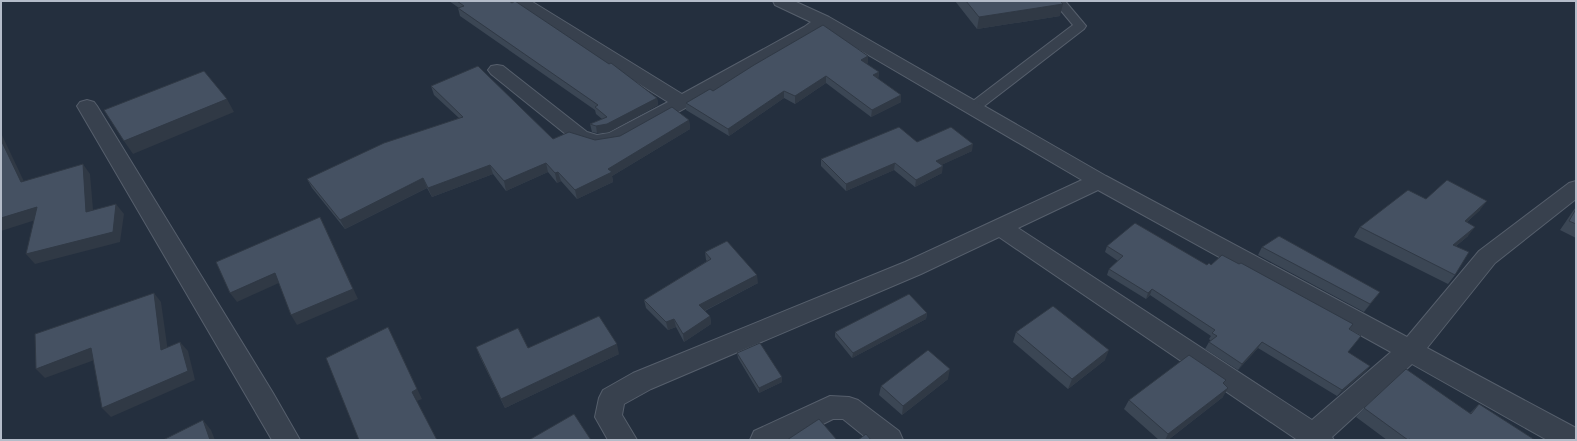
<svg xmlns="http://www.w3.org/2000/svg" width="1577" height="441" viewBox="0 0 1577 441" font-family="Cabin,sans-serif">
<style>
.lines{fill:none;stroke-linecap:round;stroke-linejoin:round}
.service-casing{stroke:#565f6c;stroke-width:2}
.minor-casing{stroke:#565f6c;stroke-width:2}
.service{fill:#38414e;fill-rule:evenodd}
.minor{fill:#38414e;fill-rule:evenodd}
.wall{fill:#3b4654}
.shaded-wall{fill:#303945}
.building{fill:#455162;stroke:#303945}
</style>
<rect width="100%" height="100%" fill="#242f3e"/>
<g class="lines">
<g class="service-casing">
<polygon id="service" points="1053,1 1065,1 1086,26 1084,29 979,110 974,111 969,110 967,107 969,104 1073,25"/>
</g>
<g class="minor-casing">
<g id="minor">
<path d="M 512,1 L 531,1 L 682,94 L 804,27 L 811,22 L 775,5 L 773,1 L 794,1 L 829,17 L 1106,176 L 1407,337 L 1479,251 L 1569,183 L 1576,181 L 1576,199 L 1495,263 L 1427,348 L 1576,428 L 1576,440 L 1547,440 L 1412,364 L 1332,437 L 1334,440 L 1295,440 L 1296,439 L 999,237 L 921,274 L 651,389 L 624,404 L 622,415 L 637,440 L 608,440 L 595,417 L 599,398 L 603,390 L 633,373 L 905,262 L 1082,180 L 824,29 L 816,35 L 621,144 C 599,149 594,149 573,140 L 491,74 L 488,70 L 491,66 L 497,65 L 503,66 L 587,132 L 597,135 L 609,133 L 668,102 L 514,5 ZM 1098,190 L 1391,352 L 1312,420 L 1018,228 Z"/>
<polygon points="87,100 94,102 97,106 273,393 300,440 272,440 77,106 80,102"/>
<polygon points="830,396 849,397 858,400 899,431 903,440 869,440 843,419 833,419 791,440 750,440 754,431"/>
</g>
</g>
<use href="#service" class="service"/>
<use href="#minor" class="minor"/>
</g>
<g class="wall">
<polygon points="449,1 509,1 657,98 658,105 609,132 597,133 592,132 590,124 602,119 596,114 595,110 460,16 458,8 459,8"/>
<polygon points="955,1 1060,1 1060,16 977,29"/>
<polygon points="868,56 868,63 866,64 879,72 878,79 901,95 901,102 871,117 826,83 795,104 784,98 729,136 686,110 686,103 713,91"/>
<polygon points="431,86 553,139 595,140 620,136 689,120 690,129 612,176 613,182 577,199 561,181 557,183 548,172 506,191 493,174 432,197 427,188 345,229 312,188 307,179 459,118 434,95"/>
<polygon points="917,142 972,151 941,165 942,173 915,187 894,170 846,191 821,166 821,159"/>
<polygon points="1426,199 1480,210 1467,222 1468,236 1456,246 1455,275 1448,284 1354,237 1360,227"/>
<polygon points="1576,207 1576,238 1560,230 1573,211"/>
<polygon points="1107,246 1207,265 1211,265 1349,329 1348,353 1370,366 1365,372 1337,396 1258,348 1238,370 1205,349 1209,342 1211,341 1209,339 1211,336 1150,295 1146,299 1107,275 1109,269 1118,261 1105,252"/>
<polygon points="1262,247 1380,292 1364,312 1258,255"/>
<polygon points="705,252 758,283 705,311 710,316 711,324 684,342 676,327 668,330 646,308 644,300 707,261 706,260"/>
<polygon points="927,313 926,319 852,358 835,337 835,332"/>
<polygon points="1016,332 1105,360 1068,389 1013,342"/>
<polygon points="476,347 528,348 619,354 505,408 480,357"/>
<polygon points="737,353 782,382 759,393 738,358"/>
<polygon points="948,379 902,415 879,395 881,386"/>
<polygon points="1223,397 1168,440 1159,440 1124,409 1129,400"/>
<polygon points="1479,404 1535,440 1387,440 1356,417 1364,408 1470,413"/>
</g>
<g class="shaded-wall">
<polygon points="1063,4 1060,16 977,29 979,17"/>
<polygon points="868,56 868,63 860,67 861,60"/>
<polygon points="879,72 878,79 873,75"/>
<polygon points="826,76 826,83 795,104 795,96"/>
<polygon points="784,91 784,98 729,136 728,129"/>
<polygon points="901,95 901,102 871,117 872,110"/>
<polygon points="657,98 658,105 609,132 597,133 596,126"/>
<polygon points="227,99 234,112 133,154 124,141"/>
<polygon points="689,120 690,129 612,176 613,182 577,199 575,190 608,169"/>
<polygon points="1,133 29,192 21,182 1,140"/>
<polygon points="973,144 972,151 935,168 936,161"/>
<polygon points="546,163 548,172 506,191 504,181"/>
<polygon points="895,163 894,170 846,191 846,184"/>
<polygon points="83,164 90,174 94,221 86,212"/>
<polygon points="490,165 493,174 432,197 428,188"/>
<polygon points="943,166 942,173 915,187 916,180"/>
<polygon points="558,172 561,181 557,183 555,173"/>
<polygon points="423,178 427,188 345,229 340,220"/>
<polygon points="1487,201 1480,210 1458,230 1465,221"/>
<polygon points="116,204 124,214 120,242 35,264 26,254"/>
<polygon points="37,207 45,217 1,231 1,218"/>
<polygon points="320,217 325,227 358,299 297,325 291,315"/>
<polygon points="1475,227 1468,236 1446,254 1453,245"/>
<polygon points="275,273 281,282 237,302 230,293"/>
<polygon points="757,275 758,283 700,313 699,305"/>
<polygon points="1152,289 1150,295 1146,299 1148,293"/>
<polygon points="1380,292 1374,300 1364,312 1370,304"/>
<polygon points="154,293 161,302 169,359 161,350"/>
<polygon points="927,313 926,319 852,358 853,353"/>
<polygon points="710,316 711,324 684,342 683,334"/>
<polygon points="674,319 676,327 668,330 666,322"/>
<polygon points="388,327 422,399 417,401 412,392"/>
<polygon points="180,342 188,351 195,380 111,417 102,408"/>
<polygon points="1262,342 1258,348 1238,370 1242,364"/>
<polygon points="617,344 619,354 505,408 501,399"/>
<polygon points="91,348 100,358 45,378 36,369"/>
<polygon points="1109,350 1105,360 1068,389 1072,379"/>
<polygon points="1370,366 1365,372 1337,396 1342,390"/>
<polygon points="950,369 948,379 902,415 903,406"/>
<polygon points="782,377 782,382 759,393 759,388"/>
<polygon points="1228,388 1223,397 1168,440 1165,440 1168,434"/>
<polygon points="203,420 211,430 215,440 210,440"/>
</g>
<g class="building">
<polygon points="457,1 509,1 512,3 515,1 609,64 611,63 657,98 607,124 596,126 590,124 607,117 595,107 598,105 458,8 464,6"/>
<polygon points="966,1 1060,1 1063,4 979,17"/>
<polygon points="823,25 868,56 861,60 879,72 873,75 901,95 872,110 826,76 795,96 784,91 728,129 686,103 710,89 713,91 754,65"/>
<polygon points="478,66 553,139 569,132 595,140 620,136 672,107 689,120 608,169 612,172 575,190 558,172 555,173 546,163 504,181 490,165 428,188 423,178 340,220 307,179 384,143 463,117 431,86"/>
<polygon points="204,71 227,99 124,141 104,110"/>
<polygon points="899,127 917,142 951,127 973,144 936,161 943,166 916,180 895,163 846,184 821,159"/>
<polygon points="1,140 21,182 83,164 86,212 116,204 113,232 26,254 37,207 1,218"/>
<polygon points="1447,180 1487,201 1465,221 1475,227 1453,245 1469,252 1455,275 1360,227 1408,190 1426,199"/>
<polygon points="1576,209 1576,224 1569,221"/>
<polygon points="320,217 353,289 291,315 275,273 230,293 216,262"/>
<polygon points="1135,223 1207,265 1209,263 1211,265 1222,255 1239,264 1241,263 1353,324 1349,329 1361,336 1348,352 1370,366 1342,390 1262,342 1242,364 1209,342 1217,336 1212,333 1215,330 1152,289 1148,293 1109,269 1123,256 1107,246"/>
<polygon points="1279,236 1380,292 1370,304 1262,247"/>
<polygon points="727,241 757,275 699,305 710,316 683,334 674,319 666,322 644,300 711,259 705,252"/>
<polygon points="154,293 161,350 180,342 188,371 102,408 91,348 36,369 35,334"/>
<polygon points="909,294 927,313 853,353 835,332"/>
<polygon points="1053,306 1109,350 1072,379 1016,332"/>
<polygon points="599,316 617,344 501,399 476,347 518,328 528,348"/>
<polygon points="388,327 417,389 412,392 437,440 359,440 326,358"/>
<polygon points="760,343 782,377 759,388 737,353"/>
<polygon points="928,350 950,369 903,406 881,386"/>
<polygon points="1189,355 1226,380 1223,383 1228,388 1168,434 1129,400"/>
<polygon points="1406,369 1471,414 1479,404 1535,440 1411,440 1409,439 1408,440 1364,408"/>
<polygon points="574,414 591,440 529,440"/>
<polygon points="819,419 837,440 787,440"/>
<polygon points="203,420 210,440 163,440"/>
<polygon points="866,434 871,440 858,440"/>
</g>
<rect width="1577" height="441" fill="none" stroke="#b4bcc9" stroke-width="4"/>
</svg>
